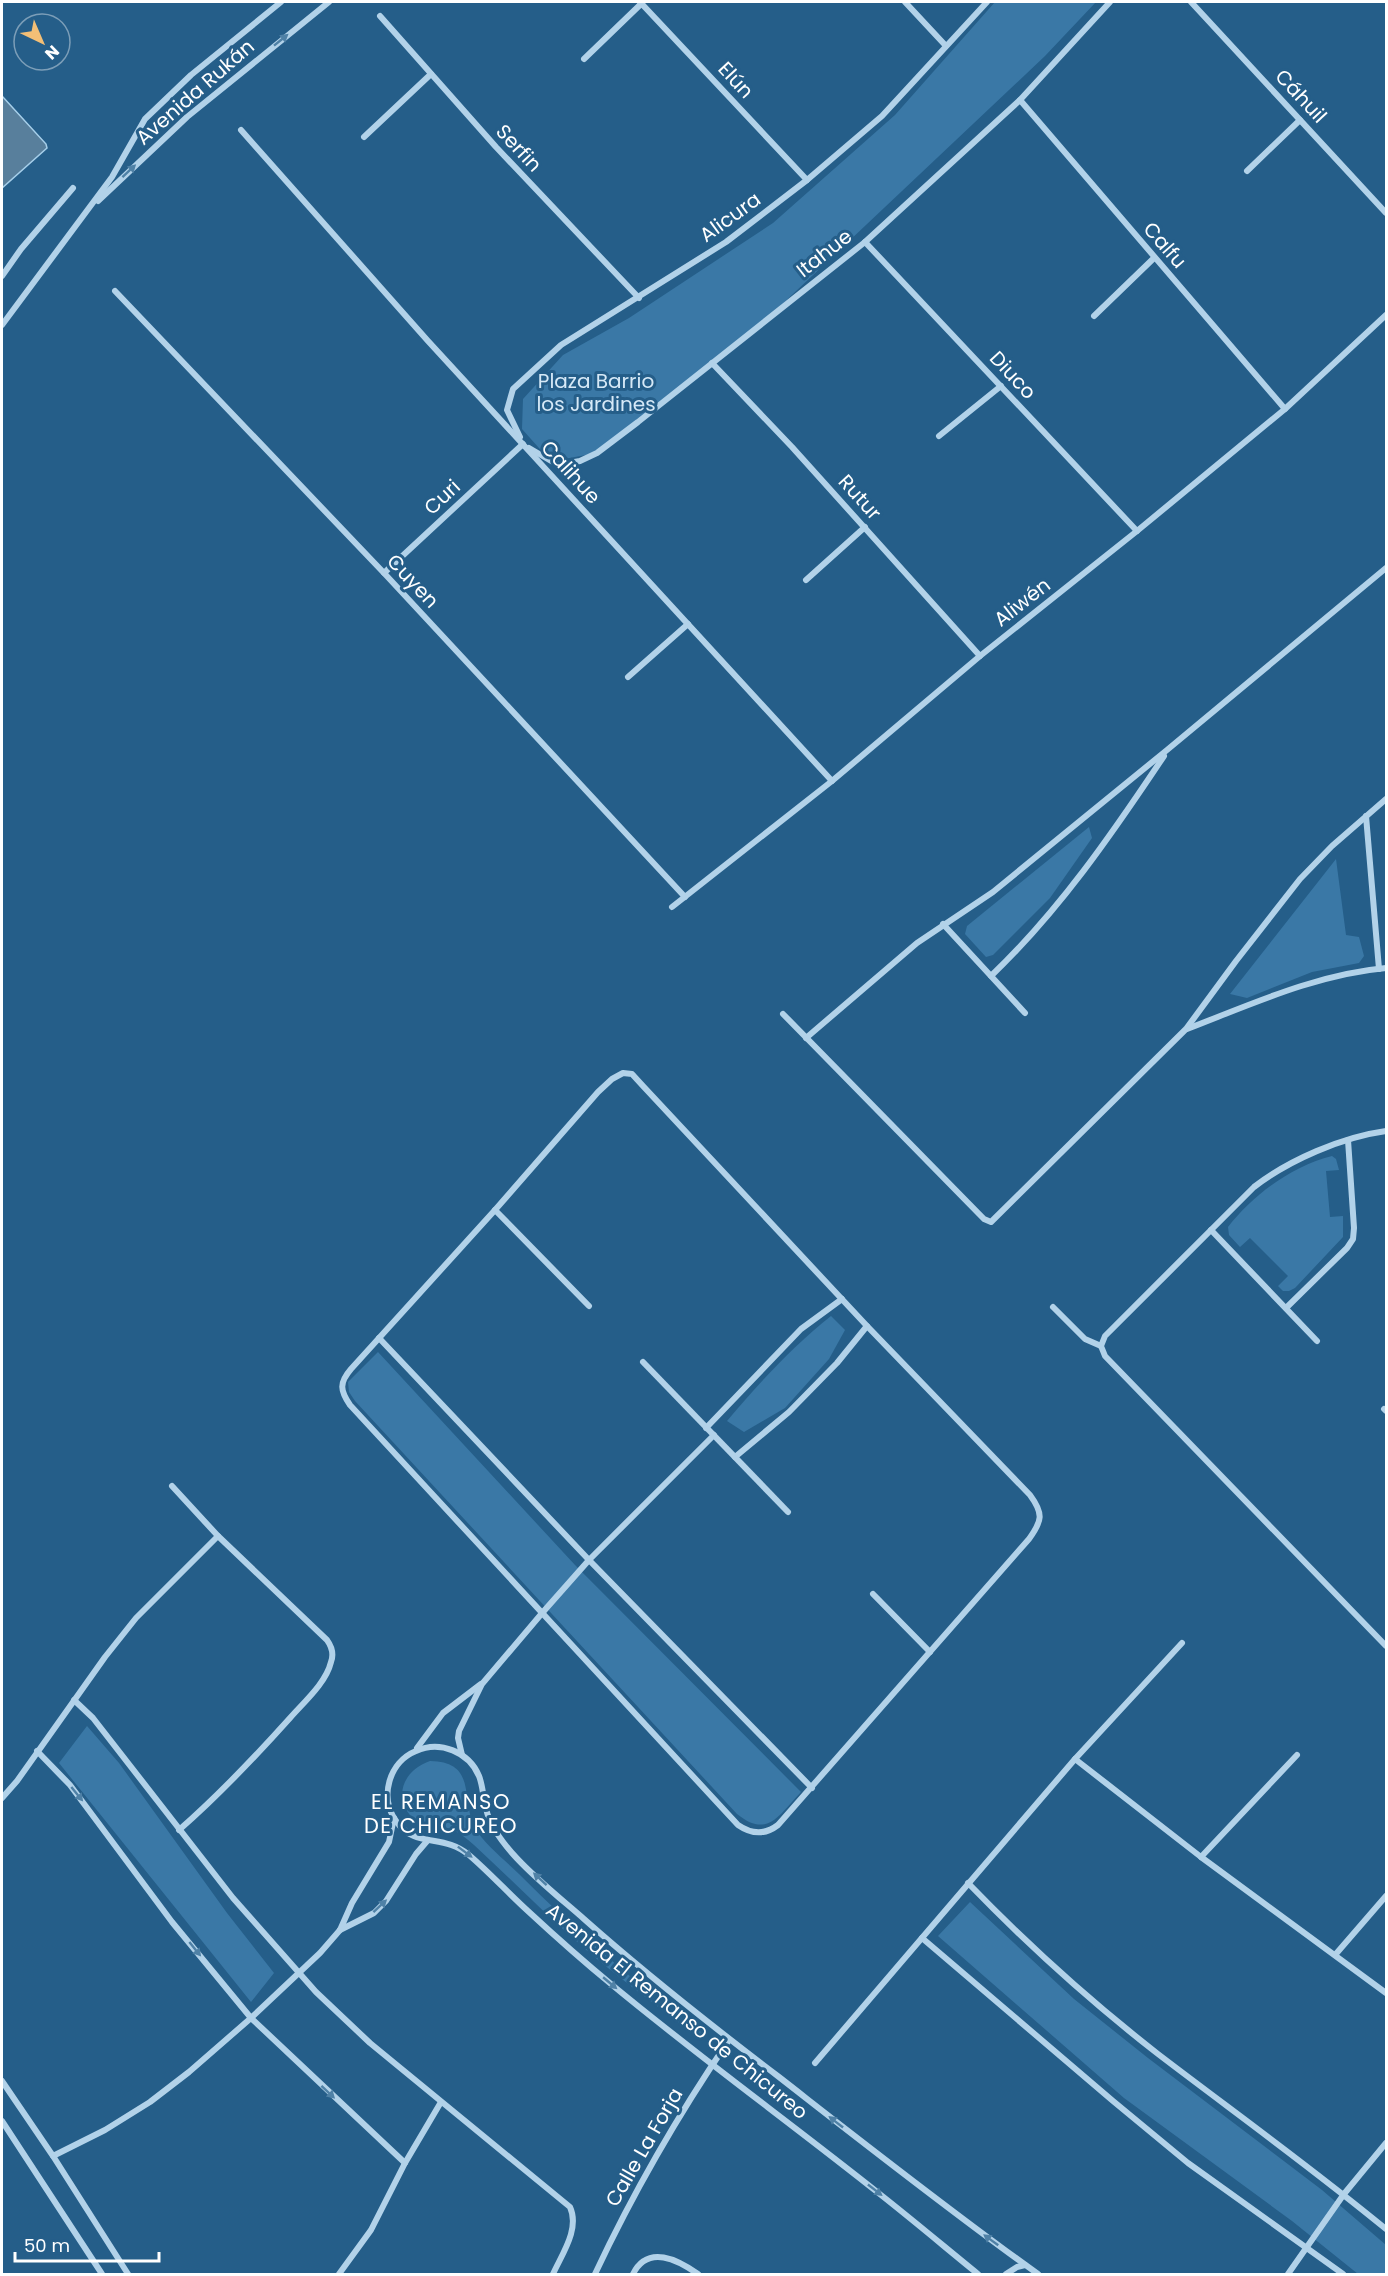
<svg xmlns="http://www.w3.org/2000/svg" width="1388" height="2276" viewBox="0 0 1388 2276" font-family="Poppins,sans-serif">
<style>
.green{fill:#3a78a6}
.water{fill:#587f9c;stroke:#a6cfea;stroke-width:1.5}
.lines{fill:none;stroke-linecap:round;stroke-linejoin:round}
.minor{stroke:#b2d2e9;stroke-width:6}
.oneway{fill:#4f81a6}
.labels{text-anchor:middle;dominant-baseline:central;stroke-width:6;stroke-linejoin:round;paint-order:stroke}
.street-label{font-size:20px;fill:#fff;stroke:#255e89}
.park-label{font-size:20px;fill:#d6e9f7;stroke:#255e89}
.neighbourhood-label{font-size:21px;letter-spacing:1.5px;fill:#fff;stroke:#255e89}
</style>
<rect width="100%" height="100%" fill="#255e89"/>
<g class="green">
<polygon points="995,2 1096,2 1045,56 759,326 597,453 564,459 547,457 522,429 523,399 563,355 629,318 773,223 895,115"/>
<polygon points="1089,827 1092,838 1050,898 993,955 986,957 965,934 967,926"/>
<polygon points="1336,859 1346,935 1359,937 1364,956 1359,963 1312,972 1247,998 1230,994"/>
<path d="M 1332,1156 L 1336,1159 L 1339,1170 L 1326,1171 L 1330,1217 L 1343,1216 L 1343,1237 L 1295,1288 L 1289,1291 L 1283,1291 L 1278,1286 L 1288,1276 L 1250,1238 L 1240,1247 L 1229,1235 L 1228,1227 C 1254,1194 1292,1166 1332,1156 Z"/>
<path d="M 831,1316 L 845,1330 L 829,1359 L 785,1408 L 744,1432 L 727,1421 C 759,1383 792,1347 831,1316 Z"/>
<path d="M 378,1352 L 575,1565 L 801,1792 C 779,1815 768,1839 737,1814 L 355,1401 L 349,1392 L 348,1382 Z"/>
<polygon points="87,1726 119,1763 227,1913 274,1973 251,2002 59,1763"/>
<path d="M 430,1761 C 478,1762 460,1799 475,1828 C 485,1845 505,1860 519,1874 C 576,1931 636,1984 701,2032 L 701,2036 L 696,2036 C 659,2007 620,1979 584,1948 C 546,1915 511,1879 474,1845 C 467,1839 460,1833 451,1829 C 435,1824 418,1829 407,1811 C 394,1789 409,1768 430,1761 Z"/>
<polygon points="970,1902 1074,1999 1148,2058 1322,2190 1386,2245 1386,2274 1358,2274 1292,2221 1124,2098 938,1936"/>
</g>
<polygon class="water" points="2,96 46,144 47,148 2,188"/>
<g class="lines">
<g class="minor">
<polyline points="640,2 807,180"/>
<polyline points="905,2 946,46"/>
<polyline points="1191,2 1386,213"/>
<polyline points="380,16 496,147 639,298"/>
<polyline points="584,59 642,3"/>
<polyline points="1020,100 1285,409"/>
<polyline points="241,130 428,341 832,781"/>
<polyline points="364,137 431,74"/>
<polyline points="1247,171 1300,120"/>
<polyline points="98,201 187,117 329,2"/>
<polyline points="865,242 1137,531"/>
<polyline points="2,276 21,249 73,188"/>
<polyline points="115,291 384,573 685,897"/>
<polyline points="1094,316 1154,258"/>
<polyline points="2,325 112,177 145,119 191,75 281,2"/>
<polyline points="712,363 792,447 980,656"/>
<polyline points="939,436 1001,386"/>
<polyline points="520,437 507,410 513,389 561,345 726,242 807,180 882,116 987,2"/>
<polyline points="529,448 558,465 580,461 597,453 638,422 865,242 1020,100 1110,2"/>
<polyline points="384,573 523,444"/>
<polyline points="806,580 865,527"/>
<polyline points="628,677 688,624"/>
<polyline points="1366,816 1379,969"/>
<polyline points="672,907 832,781 980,656 1137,531 1285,409 1386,315"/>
<polyline points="943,924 1025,1013"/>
<path d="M 991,976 C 1059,911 1112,834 1164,756"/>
<polyline points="783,1014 984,1219 991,1222 1186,1029 1236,961 1300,879 1332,846 1386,799"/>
<path d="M 1187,1029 C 1252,1004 1317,974 1386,968"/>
<polyline points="806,1038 917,943 993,892 1167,750 1386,568"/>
<path d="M 623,1073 L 632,1074 L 643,1086 L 867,1326 L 1030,1495 C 1044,1514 1042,1521 1029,1539 L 778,1825 C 765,1835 751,1834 738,1825 L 350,1405 C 340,1390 339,1383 351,1369 L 495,1210 L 598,1092 L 612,1079 Z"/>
<path d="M 1386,1131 C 1342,1137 1289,1160 1254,1187 L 1105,1336 L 1101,1346 L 1105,1356 L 1386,1646"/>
<polyline points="495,1210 589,1306"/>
<polyline points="1211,1230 1317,1341"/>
<polyline points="1053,1307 1085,1339 1101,1346"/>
<polyline points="1286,1308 1347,1248 1353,1239 1354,1228 1348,1140"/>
<polyline points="379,1338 589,1560 812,1788"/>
<polyline points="643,1362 788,1512"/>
<polyline points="1384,1409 1386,1411"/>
<polyline points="706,1428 801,1329 842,1299"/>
<polyline points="735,1457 789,1412 837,1363 867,1326"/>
<path d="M 172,1486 L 218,1536 L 327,1640 C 332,1647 334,1654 331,1662 C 326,1683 304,1702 290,1718 C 255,1757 219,1795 179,1830"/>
<polyline points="873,1594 930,1652"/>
<path d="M 74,1700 L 93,1718 L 233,1898 L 316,1992 L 370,2043 L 570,2207 C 580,2229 562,2254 553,2274"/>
<polyline points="417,1748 443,1713 481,1684"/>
<polyline points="37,1751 70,1785 172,1922 251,2018 405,2163"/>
<polyline points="462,1755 458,1738 459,1731 482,1684 543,1612 589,1560 714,1435"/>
<polyline points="1075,1759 1201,1857 1386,1993"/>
<polyline points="2,1798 17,1781 105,1657 136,1618 218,1536"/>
<polyline points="1201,1857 1297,1755"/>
<path d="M 968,1883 C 1027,1944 1090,2001 1158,2054 C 1234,2112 1312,2168 1386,2229"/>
<polyline points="340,1930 374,1913 386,1901 416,1854 428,1840"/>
<polyline points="922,1938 1113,2101 1188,2163 1343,2274"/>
<polyline points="1335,1955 1386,1896"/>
<polyline points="815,2063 1075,1759 1182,1643"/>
<polyline points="2,2081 53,2156 128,2274"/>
<polyline points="2,2121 102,2274"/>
<polyline points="53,2156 105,2130 150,2102 189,2072 251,2018 320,1953 340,1930 352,1903 389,1842 394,1818"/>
<polyline points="339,2274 371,2230 405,2163 441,2102"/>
<path d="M 595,2274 C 633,2193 678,2115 729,2040"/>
<path d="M 633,2274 C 648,2244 678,2260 698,2274"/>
<path d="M 978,2274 C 946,2248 914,2221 881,2195 C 792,2124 699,2057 611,1984 C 583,1961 556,1937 529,1912 C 509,1894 490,1873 469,1855 C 443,1833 415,1849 396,1821 C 379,1797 389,1762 416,1751 C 440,1740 469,1752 479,1776 C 483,1786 483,1798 486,1808 C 493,1847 555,1893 584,1919 C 647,1975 712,2026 779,2077 C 865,2144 950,2211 1038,2274"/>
<polyline points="1006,2274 1017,2267 1025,2265"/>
<polyline points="1288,2274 1344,2194 1386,2143"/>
</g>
</g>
<defs><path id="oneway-solid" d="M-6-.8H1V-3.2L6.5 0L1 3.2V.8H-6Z" transform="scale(1.5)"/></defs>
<g class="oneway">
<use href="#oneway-solid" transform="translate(281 40) rotate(-39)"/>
<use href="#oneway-solid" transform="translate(129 171) rotate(-43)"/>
<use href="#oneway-solid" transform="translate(77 1794) rotate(51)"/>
<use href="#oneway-solid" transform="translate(465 1852) rotate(37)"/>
<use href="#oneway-solid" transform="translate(540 1879) rotate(-137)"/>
<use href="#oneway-solid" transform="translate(380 1906) rotate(-43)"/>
<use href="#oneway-solid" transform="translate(195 1949) rotate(51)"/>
<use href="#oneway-solid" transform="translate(610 1983) rotate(40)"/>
<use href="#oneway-solid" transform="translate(328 2092) rotate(43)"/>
<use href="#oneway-solid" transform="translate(836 2122) rotate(-142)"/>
<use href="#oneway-solid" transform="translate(875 2190) rotate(38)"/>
<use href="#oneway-solid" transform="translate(991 2240) rotate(-144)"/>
</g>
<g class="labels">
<g class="street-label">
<text transform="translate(736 80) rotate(47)">Elún</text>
<text transform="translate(195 92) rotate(-41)">Avenida Rukán</text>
<text transform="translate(1301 96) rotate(47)">Cáhuil</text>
<text transform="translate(519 148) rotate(47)">Serfin</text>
<text transform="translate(730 217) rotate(-36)">Alicura</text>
<text transform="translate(1165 245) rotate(49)">Calfu</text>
<text transform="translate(824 253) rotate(-38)">Itahue</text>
<text transform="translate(1013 375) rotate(47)">Diuco</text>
<text transform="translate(571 472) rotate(48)">Calihue</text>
<text transform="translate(442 497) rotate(-43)">Curi</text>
<text transform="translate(860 497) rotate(48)">Rutur</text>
<text transform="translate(413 581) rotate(47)">Cuyen</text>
<text transform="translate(1022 602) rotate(-38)">Aliwén</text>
<text transform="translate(677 2011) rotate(39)">Avenida El Remanso de Chicureo</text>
<text transform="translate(644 2147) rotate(-60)">Calle La Forja</text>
</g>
<g class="park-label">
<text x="596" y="381">Plaza Barrio<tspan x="596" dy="23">los Jardines</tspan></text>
</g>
<g class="neighbourhood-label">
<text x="441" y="1801">EL REMANSO<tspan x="441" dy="24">DE CHICUREO</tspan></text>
</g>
</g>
<rect width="1388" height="2276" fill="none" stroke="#ffffff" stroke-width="6"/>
<g transform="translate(42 42) rotate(136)"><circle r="28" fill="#255e89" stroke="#7c9eb8" stroke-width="1.5"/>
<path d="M0-4.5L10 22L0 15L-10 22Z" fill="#f3bf76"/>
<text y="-9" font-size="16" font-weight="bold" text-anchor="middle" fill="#ffffff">N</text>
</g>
<path d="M15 2252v9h144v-9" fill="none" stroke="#ffffff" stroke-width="3"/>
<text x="24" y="2252" font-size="18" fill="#ffffff" stroke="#255e89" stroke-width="4.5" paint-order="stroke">50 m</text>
</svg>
